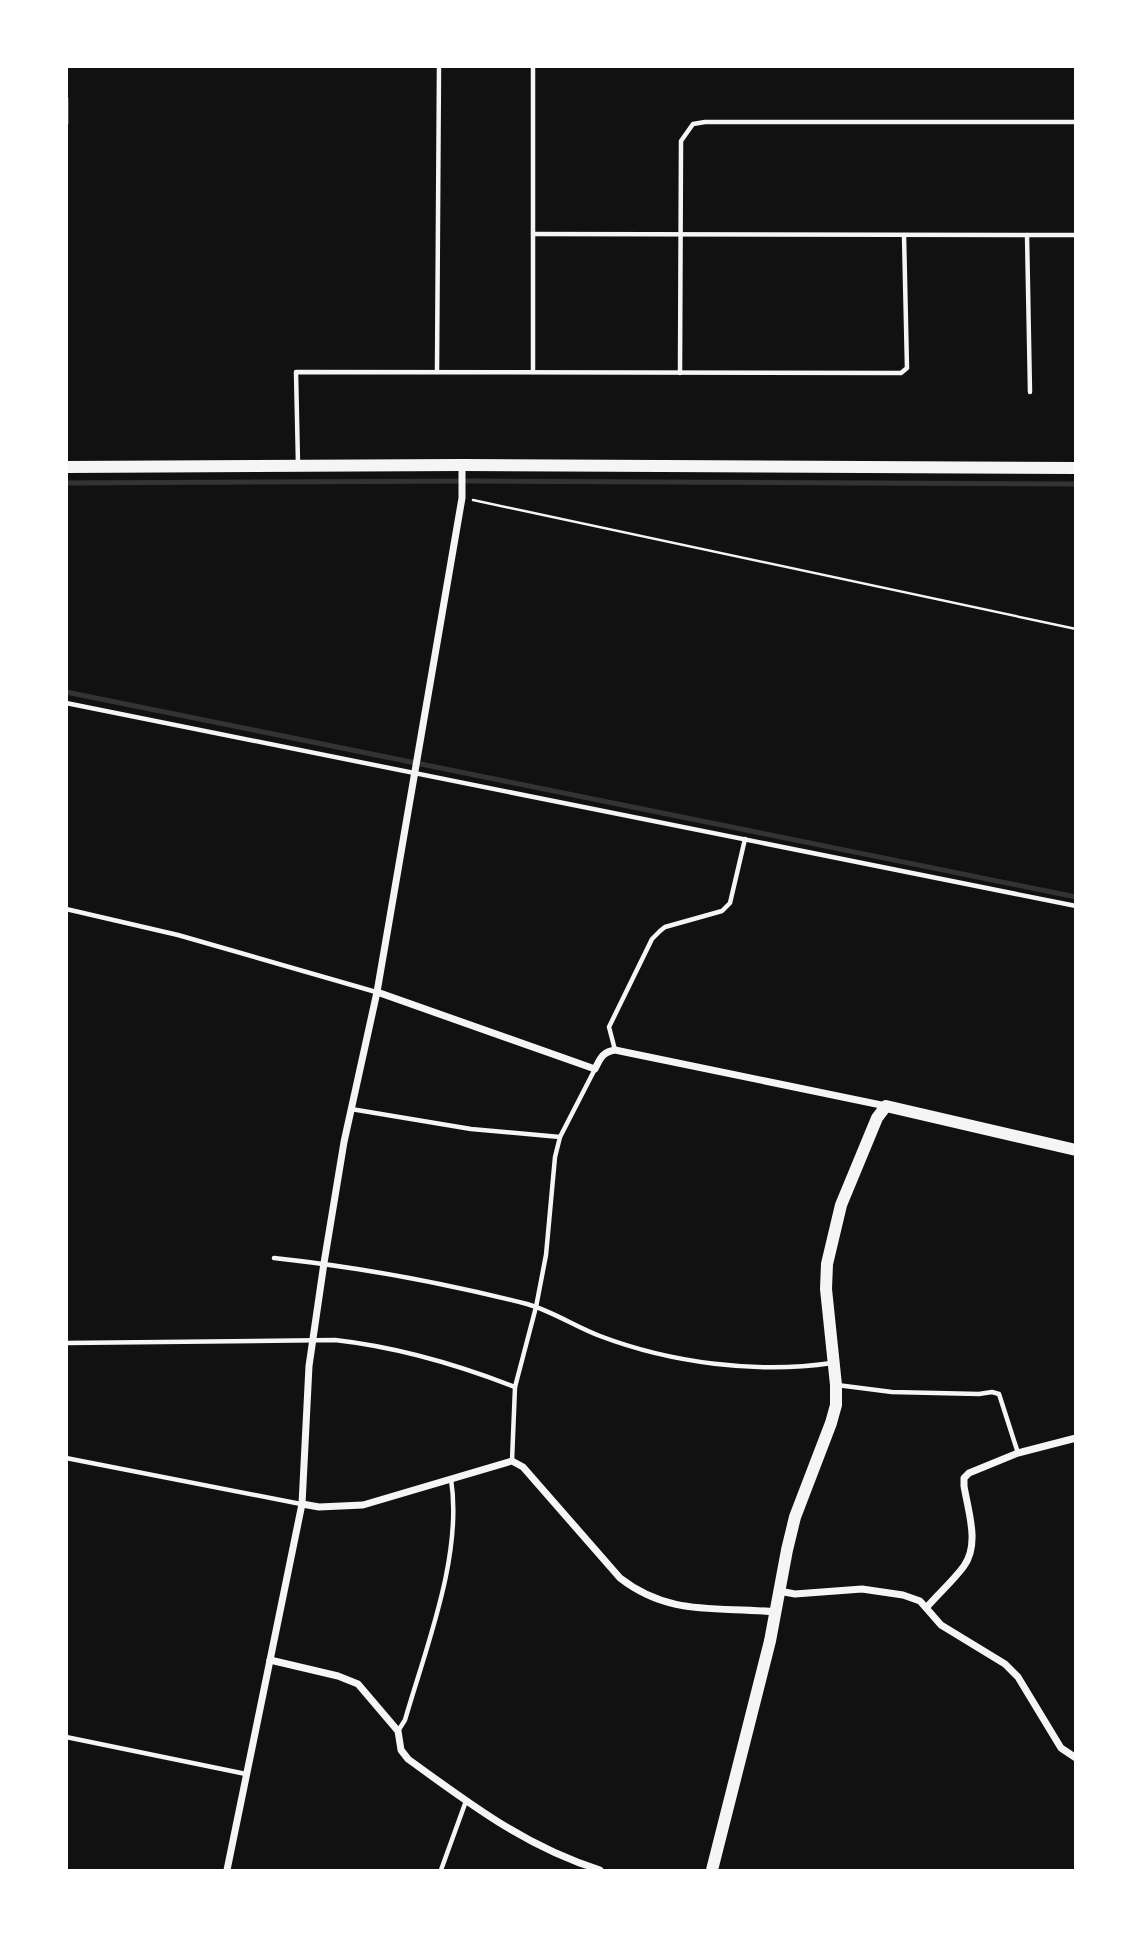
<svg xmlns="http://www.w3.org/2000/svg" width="1142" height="1937" viewBox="0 0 1142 1937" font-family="Cabin,sans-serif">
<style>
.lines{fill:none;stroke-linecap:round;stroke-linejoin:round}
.stream{stroke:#333;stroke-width:5}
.path{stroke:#f5f5f5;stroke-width:2.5}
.service{stroke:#f5f5f5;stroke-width:4.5}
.minor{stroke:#f5f5f5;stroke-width:7}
.tertiary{stroke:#f5f5f5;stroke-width:12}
</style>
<rect width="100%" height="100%" fill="#111"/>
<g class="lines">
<g class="stream">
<polyline points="66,483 479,481 1076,484"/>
<polyline points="66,692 1076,897"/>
</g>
<polyline class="path" points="473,500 1076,629"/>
<g class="service">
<polyline points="533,66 533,372"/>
<polyline points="66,98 66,124"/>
<polyline points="533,234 1076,235"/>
<polyline points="1027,235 1030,392"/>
<polyline points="437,372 439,66"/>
<polyline points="680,373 681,141 693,124 705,122 1076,122"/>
<polyline points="298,464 296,372 901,373 907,368 904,235"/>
<polyline points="66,703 1076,906"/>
<polyline points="66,909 178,935 376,992"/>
<polyline points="615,1050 609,1027 652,939 660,931 665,927 722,911 730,903 745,839"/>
<polyline points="351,1109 471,1129 560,1137"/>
<path d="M 274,1258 C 359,1267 444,1283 527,1304 C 552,1311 576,1327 600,1336 C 671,1363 757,1374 832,1363"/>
<path d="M 66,1343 L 335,1340 C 398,1347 456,1364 515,1387"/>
<polyline points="837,1385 892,1392 979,1394 992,1392 999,1394 1018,1453"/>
<polyline points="66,1458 301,1504"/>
<polyline points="512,1461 515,1387 536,1307 546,1255 555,1157 560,1137 595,1069"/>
<path d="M 398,1731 L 405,1720 C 426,1647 463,1555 451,1479"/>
<polyline points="66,1737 246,1774"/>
<polyline points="441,1870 466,1801"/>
</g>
<g class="minor">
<path d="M 377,992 L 595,1069 C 600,1059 602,1052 615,1050 L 886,1106"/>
<path d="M 302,1504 L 319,1507 L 363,1505 L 512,1461 L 523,1467 L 620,1578 C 670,1617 718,1606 776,1612"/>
<polyline points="779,1591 795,1594 862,1589 903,1595 920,1601 941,1625 1005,1664 1018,1677 1061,1748 1076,1758"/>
<path d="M 927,1607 C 939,1593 953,1581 964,1566 C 980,1544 968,1511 964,1486 L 964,1478 L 969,1473 L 1018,1453 L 1076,1438"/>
<path d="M 270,1660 L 338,1676 L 358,1684 L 398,1731 L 401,1750 L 408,1759 C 470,1804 526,1847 600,1870"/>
<polyline points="227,1870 302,1504 309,1366 324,1263 344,1142 377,992 462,498 462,465"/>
</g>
<g class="tertiary">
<polyline points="66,467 462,465 1076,468"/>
<polyline points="712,1870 770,1641 787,1550 795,1517 831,1423 836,1405 836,1385 826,1289 827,1264 841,1205 877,1118 886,1106 1076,1150"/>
</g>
</g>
<rect width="1142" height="1937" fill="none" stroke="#ffffff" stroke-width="136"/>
</svg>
